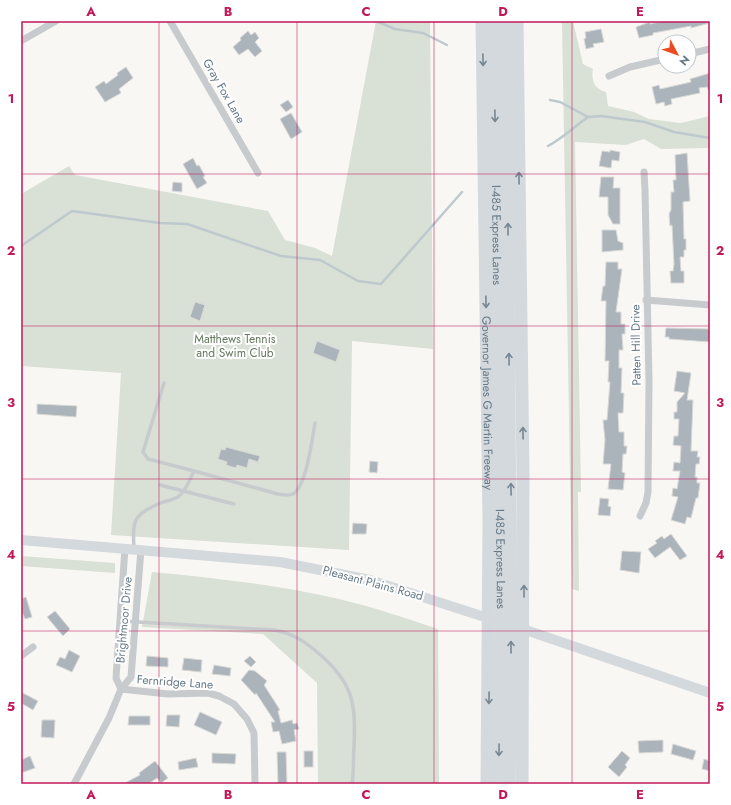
<svg xmlns="http://www.w3.org/2000/svg" width="731" height="805" viewBox="0 0 731 805" font-family="Jost,sans-serif">
<style>
.green{fill:#d9e0d5}
.lines{fill:none;stroke-linecap:round;stroke-linejoin:round}
.stream{stroke:#bdc9cd;stroke-width:2.5}
.building{fill:#abb4ba;stroke:#d9d9d7}
.lane{stroke:#c7cbce;stroke-width:3.5}
.street{stroke:#c7cbce;stroke-width:7}
.secondary{stroke:#d4d9dd;stroke-width:10}
.highway{stroke:#d4d9dd;stroke-width:13}
.oneway{stroke:#768794}
.grid{fill:none;stroke:#c2185b;stroke-width:1;stroke-opacity:0.55}
.labels{text-anchor:middle;dominant-baseline:central;stroke-width:4;stroke-linejoin:round;paint-order:stroke}
.street-label{font-size:12px;fill:#657987;stroke:#fff}
.park-label{font-size:12px;fill:#667960;stroke:#fff}
.neatline{fill:none;stroke:#c2185b;stroke-width:1.5}
.grid-label{font-size:13px;text-anchor:middle;font-weight:bold;fill:#c2185b}
</style>
<rect width="100%" height="100%" fill="#f8f7f4"/>
<g class="green">
<polygon points="376,21 430,21 433,349 352,341 349,550 111,535 121,373 21,366 21,194 69,166 75,175 268,211 285,240 315,248 332,256"/>
<path d="M 562,21 L 573,21 L 583,64 L 593,69 C 591,80 594,89 606,92 L 608,106 L 634,112 L 649,119 L 681,123 L 710,116 L 710,148 L 661,149 L 644,139 L 626,145 L 575,142 L 581,492 L 578,492 L 579,591 L 572,589 Z"/>
<polygon points="21,556 115,563 115,573 21,566"/>
<path d="M 152,572 C 215,578 278,585 339,599 C 373,607 405,618 438,629 L 439,784 L 318,784 L 317,683 L 263,634 L 142,627 Z"/>
</g>
<g class="lines">
<g class="stream">
<polyline points="376,21 395,29 423,33 447,45"/>
<polyline points="550,100 560,102 588,117 601,116 645,122 674,132 710,138"/>
<path d="M 548,146 C 563,138 575,126 588,117"/>
<polyline points="21,246 72,211 160,223 187,224 281,256 320,260 358,281 381,284 462,192"/>
</g>
</g>
<g class="building">
<polygon points="663,21 710,21 710,23 691,28 691,26 653,33 653,35 639,38 636,27 650,22 650,24"/>
<polygon points="601,29 604,42 593,44 594,47 586,49 584,39 586,38 585,32"/>
<polygon points="248,31 251,35 255,32 259,38 255,42 262,51 255,57 248,49 239,55 233,47 241,40 240,38"/>
<polygon points="126,67 133,78 119,89 121,93 105,102 95,87 104,81 106,84 118,75 117,73"/>
<polygon points="710,73 710,93 707,87 699,88 700,93 671,99 672,104 665,106 664,102 656,104 652,87 659,85 660,89 678,85 691,82 690,79"/>
<polygon points="288,100 293,107 286,112 280,105"/>
<polygon points="291,113 302,132 291,139 280,119"/>
<polygon points="610,150 620,152 619,161 612,160 611,168 599,166 602,151 610,152"/>
<polygon points="687,153 690,201 683,202 684,239 686,239 686,250 684,250 684,257 680,257 681,271 684,271 684,283 671,283 670,271 673,271 674,264 672,225 670,226 669,214 671,210 671,192 674,192 673,180 676,180 675,155"/>
<polygon points="193,158 197,166 199,165 205,176 203,177 207,183 197,189 183,164"/>
<polygon points="601,177 614,177 613,188 620,188 620,224 613,224 608,215 608,197 599,197"/>
<polygon points="173,182 182,183 182,192 172,191"/>
<polygon points="602,230 616,230 618,241 623,243 623,250 602,252"/>
<polygon points="606,262 618,262 618,269 622,269 616,312 621,312 621,324 625,324 625,334 622,334 623,350 619,350 619,368 622,368 621,393 624,393 623,413 618,413 619,432 624,432 624,446 627,446 626,454 623,454 622,472 625,473 623,490 608,489 611,464 603,464 605,440 603,420 607,420 610,382 608,382 609,361 605,361 606,301 601,301 603,286 605,286"/>
<polygon points="195,302 205,305 200,321 190,317"/>
<polygon points="666,328 710,329 710,342 669,339 669,337 665,337"/>
<polygon points="317,341 340,350 336,362 313,353"/>
<polygon points="677,371 691,373 687,400 693,400 691,451 698,451 697,457 700,457 699,464 696,464 695,477 697,477 697,483 700,483 698,498 696,498 691,518 687,517 685,524 671,520 678,497 672,496 673,488 677,489 680,471 673,471 674,462 680,463 681,446 673,445 674,436 678,436 679,419 674,419 674,412 677,412 677,402 685,393 674,391"/>
<polygon points="37,404 77,406 76,417 37,414"/>
<polygon points="226,447 260,456 258,462 249,459 247,468 237,465 236,468 226,465 227,462 218,459 221,449 225,450"/>
<polygon points="370,461 378,462 377,473 369,472"/>
<polygon points="600,498 609,499 608,506 611,507 610,516 598,515"/>
<polygon points="353,523 367,524 366,534 352,534"/>
<polygon points="671,534 687,556 680,560 670,547 655,558 648,549 657,543 655,541 662,536 664,539"/>
<polygon points="622,551 641,552 639,573 620,570"/>
<polygon points="26,597 32,617 25,619 22,612 21,612 21,599"/>
<polygon points="55,611 70,629 63,636 47,617"/>
<polygon points="69,650 80,656 72,672 56,665 60,657 65,659"/>
<polygon points="147,656 168,658 168,667 146,666"/>
<polygon points="250,656 256,662 251,667 244,661"/>
<polygon points="184,658 202,660 201,672 182,670"/>
<polygon points="214,665 231,668 230,676 212,674"/>
<polygon points="249,670 255,671 267,681 264,685 280,710 278,711 281,723 292,720 293,724 297,723 299,729 294,730 296,741 282,744 279,731 273,732 271,722 275,722 256,693 255,695 241,680"/>
<polygon points="21,692 38,701 33,710 21,703"/>
<polygon points="200,712 222,722 216,735 194,725"/>
<polygon points="167,715 180,715 179,727 166,726"/>
<polygon points="129,716 150,716 150,725 128,725"/>
<polygon points="42,720 55,720 54,738 41,737"/>
<polygon points="663,740 663,752 639,753 638,741"/>
<polygon points="673,744 696,751 693,760 671,754"/>
<rect x="304" y="751" width="9" height="16"/>
<polygon points="622,751 630,758 625,765 627,767 619,777 608,767"/>
<polygon points="277,752 286,752 287,784 278,784"/>
<polygon points="212,753 236,754 235,764 212,763"/>
<polygon points="30,756 35,768 21,773 21,760"/>
<polygon points="196,758 198,767 179,770 178,762"/>
<polygon points="704,759 710,761 710,771 702,769"/>
<polygon points="155,761 168,778 161,783 157,778 148,784 123,784 140,775 139,773"/>
</g>
<g class="lines">
<g class="lane">
<polyline points="164,383 143,452 148,459 194,471"/>
<polyline points="160,485 234,504"/>
<path d="M 134,548 C 132,517 135,514 163,502 C 168,501 174,499 178,497 C 186,491 190,479 194,471 L 278,494 C 283,495 288,496 293,494 C 307,485 312,439 315,423"/>
<path d="M 121,621 L 274,630 C 292,633 304,641 317,652 C 353,682 356,702 354,747 C 353,759 354,772 352,784"/>
</g>
<g class="street">
<polyline points="170,21 258,173"/>
<polyline points="21,41 56,21"/>
<polyline points="689,54 710,49"/>
<polyline points="609,76 630,67 665,59"/>
<polyline points="646,300 710,305"/>
<polyline points="640,516 646,503 648,492 649,381 645,190 644,172"/>
<polyline points="125,548 116,678 121,689 131,677 141,549"/>
<polyline points="21,656 33,647"/>
<polyline points="74,784 109,718 121,689 168,694 208,693 219,696 234,704 247,719 254,733 255,784"/>
</g>
<g class="secondary">
<polyline points="21,540 280,562 370,580 494,620"/>
<polyline points="517,627 710,693"/>
</g>
<g class="highway">
<path id="s1" d="M 482,21 L 489,521 L 487,784"/>
<path id="s2" d="M 494,21 L 501,612 L 499,784"/>
<polyline points="506,21 511,664 509,784"/>
<polyline points="517,21 523,474 522,784"/>
</g>
</g>
<defs><path id="oneway-shaft" d="M-6 0H5M1.5-3L5.5 0L1.5 3" fill="none" stroke-width="1.6" stroke-linecap="round" stroke-linejoin="round"/></defs>
<g class="oneway">
<use href="#oneway-shaft" transform="translate(483 60) rotate(89)"/>
<use href="#oneway-shaft" transform="translate(495 116) rotate(89)"/>
<use href="#oneway-shaft" transform="translate(519 178) rotate(-91)"/>
<use href="#oneway-shaft" transform="translate(508 229) rotate(-90)"/>
<use href="#oneway-shaft" transform="translate(486 302) rotate(89)"/>
<use href="#oneway-shaft" transform="translate(509 359) rotate(-91)"/>
<use href="#oneway-shaft" transform="translate(523 433) rotate(-91)"/>
<use href="#oneway-shaft" transform="translate(511 489) rotate(-91)"/>
<use href="#oneway-shaft" transform="translate(524 591) rotate(-90)"/>
<use href="#oneway-shaft" transform="translate(511 647) rotate(-90)"/>
<use href="#oneway-shaft" transform="translate(489 698) rotate(91)"/>
<use href="#oneway-shaft" transform="translate(499 750) rotate(91)"/>
</g>
<path class="grid" d="M 159,21 L 159,784M 297,21 L 297,784M 434,21 L 434,784M 572,21 L 572,784M 21,174 L 710,174M 21,326 L 710,326M 21,479 L 710,479M 21,631 L 710,631"/>
<g class="labels">
<g class="street-label">
<text transform="translate(224 91) rotate(60)">Gray Fox Lane</text>
<text stroke="none"><textPath href="#s2" startOffset="214">I-485 Express Lanes</textPath></text>
<text transform="translate(636 345) rotate(-91)">Patten Hill Drive</text>
<text stroke="none"><textPath href="#s1" startOffset="382">Governor James G Martin Freeway</textPath></text>
<text stroke="none"><textPath href="#s2" startOffset="538">I-485 Express Lanes</textPath></text>
<text transform="translate(373 583) rotate(15)">Pleasant Plains Road</text>
<text transform="translate(124 620) rotate(-85)">Brightmoor Drive</text>
<text transform="translate(175 682) rotate(4)">Fernridge Lane</text>
</g>
<g class="park-label">
<text x="235" y="339">Matthews Tennis<tspan x="235" dy="14">and Swim Club</tspan></text>
</g>
</g>
<rect width="731" height="805" fill="none" stroke="#ffffff" stroke-width="44"/>
<g transform="translate(677 54) rotate(131)"><circle r="19" fill="#ffffff" stroke="#c1c9cf"/>
<path d="M0-3L7 15L0 10L-7 15Z" fill="#ec4b20"/>
<text y="-6" font-size="11" font-weight="bold" text-anchor="middle" fill="#657987">N</text>
</g>
<rect x="22" y="22" width="687" height="761" class="neatline"/>
<g class="grid-label">
<text x="91" y="16">A</text>
<text x="228" y="16">B</text>
<text x="366" y="16">C</text>
<text x="503" y="16">D</text>
<text x="640" y="16">E</text>
<text x="11" y="103">1</text>
<text x="720" y="103">1</text>
<text x="11" y="255">2</text>
<text x="720" y="255">2</text>
<text x="11" y="407">3</text>
<text x="720" y="407">3</text>
<text x="11" y="559">4</text>
<text x="720" y="559">4</text>
<text x="11" y="711">5</text>
<text x="720" y="711">5</text>
<text x="91" y="799">A</text>
<text x="228" y="799">B</text>
<text x="366" y="799">C</text>
<text x="503" y="799">D</text>
<text x="640" y="799">E</text>
</g>
</svg>
